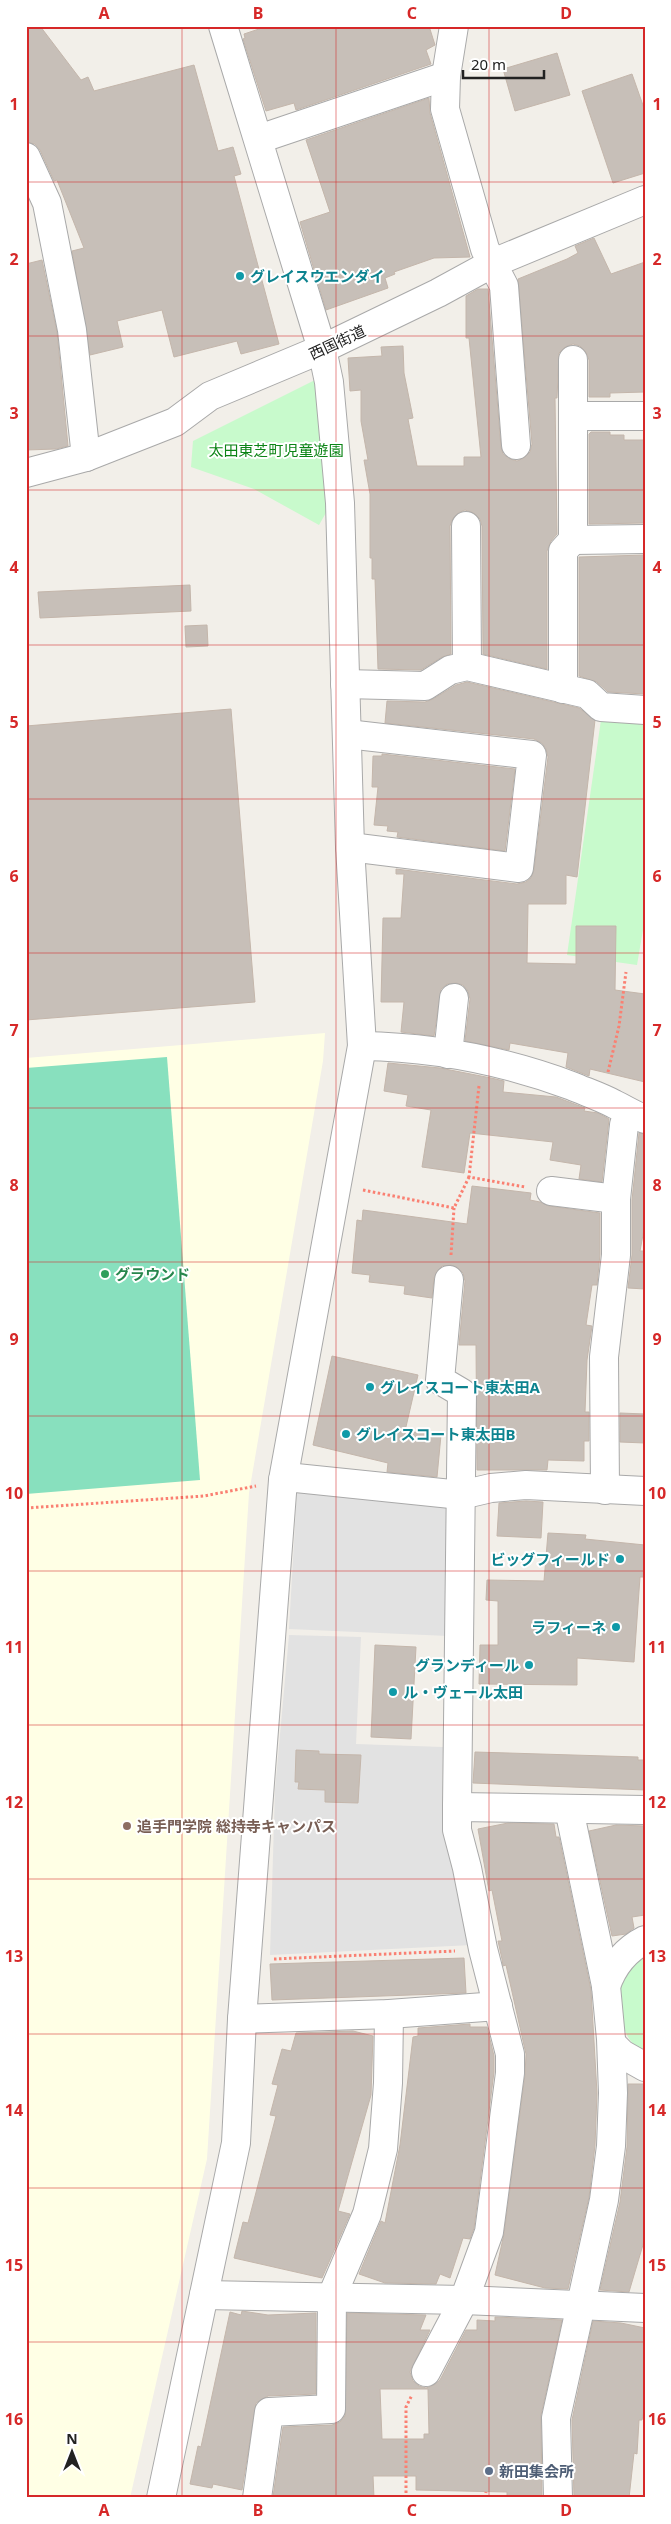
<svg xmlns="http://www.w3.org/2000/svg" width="671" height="2524" viewBox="0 0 671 2524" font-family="'Noto Sans','Noto Sans JP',sans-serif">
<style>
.education{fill:#ffffe5}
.park{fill:#c8facc}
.pitch{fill:#88e0be}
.parking{fill:#e2e2e2}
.building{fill:#c7bfb8;stroke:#c4b6ab;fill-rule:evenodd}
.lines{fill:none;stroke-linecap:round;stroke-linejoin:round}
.street-casing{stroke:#a9a9a9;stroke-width:30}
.path{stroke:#fa8072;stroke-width:3;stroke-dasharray:2.5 2.5;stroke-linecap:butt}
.street{stroke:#fff;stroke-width:28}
.grid{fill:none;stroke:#d62828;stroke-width:1;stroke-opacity:0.55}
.culture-dot{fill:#0f9aa8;stroke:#fff;stroke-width:2}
.leisure-dot{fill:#2e9e5b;stroke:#fff;stroke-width:2}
.education-dot{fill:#8d6e63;stroke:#fff;stroke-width:2}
.service-dot{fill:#5c6f8a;stroke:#fff;stroke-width:2}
.labels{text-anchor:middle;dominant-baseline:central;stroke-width:4;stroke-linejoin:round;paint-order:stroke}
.culture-label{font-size:15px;font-weight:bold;fill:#0d838f;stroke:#fff;text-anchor:start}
.street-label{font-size:15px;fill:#222;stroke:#fff}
.park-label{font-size:15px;fill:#0c8416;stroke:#fff}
.leisure-label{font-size:15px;font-weight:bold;fill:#27864d;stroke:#fff;text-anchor:start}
.education-label{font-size:15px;font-weight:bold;fill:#785e54;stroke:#fff;text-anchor:start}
.service-label{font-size:15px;font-weight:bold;fill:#4e5e75;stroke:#fff;text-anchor:start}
.neatline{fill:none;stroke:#d62828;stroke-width:2}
.grid-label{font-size:16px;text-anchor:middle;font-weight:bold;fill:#d62828}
</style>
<rect width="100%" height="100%" fill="#f2efe9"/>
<polygon class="education" points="325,1033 323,1061 249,1493 207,2159 130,2498 26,2498 26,1058"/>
<g class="park">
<polygon points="315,380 327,511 319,525 254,489 191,467 193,441"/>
<polygon points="602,713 645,718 645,918 637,965 567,955"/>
<path d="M 645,1956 L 645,2052 C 622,2044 614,2003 622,1982 C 626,1971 635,1963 645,1956 Z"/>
</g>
<polygon class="pitch" points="167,1057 200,1480 26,1494 26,1068"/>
<g class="parking">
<polygon points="297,1490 456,1503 448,1636 289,1629"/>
<polygon points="289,1635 361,1637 356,1744 443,1747 442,1830 472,1945 270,1955 275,1790"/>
</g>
<g class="building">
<polygon points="26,26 40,26 81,80 88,77 94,91 194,65 218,151 233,147 241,174 234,176 279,344 241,354 237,341 174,357 162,310 117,321 123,347 90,355 72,251 84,248 57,180 54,181 40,150 35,144 26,142"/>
<polygon points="268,26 429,26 435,45 426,50 431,64 296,110 294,103 266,111 243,39 245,38 244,34"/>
<polygon points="557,53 570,95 515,111 503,69"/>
<polygon points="632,74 645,111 645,173 613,183 582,91"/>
<polygon points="429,98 430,113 470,257 434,258 394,272 395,274 385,278 388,288 326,310 300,222 330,212 306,140"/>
<polygon points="594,238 611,274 645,262 645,392 610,393 610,397 589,397 589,360 586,352 580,346 573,344 565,347 559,353 557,398 555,398 557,534 551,541 547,551 547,669 483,654 482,526 480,519 474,513 465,510 458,513 453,518 450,526 451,654 442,657 421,670 378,669 375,579 372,579 372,558 370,558 370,494 364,460 368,460 361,421 361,390 350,391 348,358 382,356 381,347 403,346 404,373 413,418 408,419 417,466 464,466 464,457 481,457 469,338 466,338 466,296 478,289 488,289 501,447 503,454 510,459 517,461 524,458 530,452 532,444 518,279 567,259 578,253 575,246"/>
<polygon points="42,260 57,332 68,446 56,449 26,450 26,264"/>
<polygon points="591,432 610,432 610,435 624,435 624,440 645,440 645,523 589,524 589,434"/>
<polygon points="645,555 645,694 608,692 597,682 579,676 579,557"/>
<polygon points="190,585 191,611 40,618 38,592"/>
<polygon points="207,625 208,646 186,647 185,626"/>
<polygon points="467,682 579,708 595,720 577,877 566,875 566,904 528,904 527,963 576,964 576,926 616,926 615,990 645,994 645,1082 590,1069 589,1076 566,1067 568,1053 510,1043 509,1050 465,1041 470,999 468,991 463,985 456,983 447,984 441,989 434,1036 401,1032 404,1002 381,1002 383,918 401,918 404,874 396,874 396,869 517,884 526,882 531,878 534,870 548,757 546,749 542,743 534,739 385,723 387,701 425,702 433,699 456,685"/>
<polygon points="231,709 255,1002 26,1020 26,726"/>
<polygon points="382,754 515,769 505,851 397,837 398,832 387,831 388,826 374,825 378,787 372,787 373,756 382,756"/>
<polygon points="388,1063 440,1068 491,1078 504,1081 503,1092 556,1097 585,1108 584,1111 598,1113 609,1119 602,1182 579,1179 581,1165 550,1160 553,1142 470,1133 464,1173 422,1167 431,1110 406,1106 408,1095 384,1091"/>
<polygon points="639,1133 645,1134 645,1224 640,1251 645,1251 645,1289 628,1288 632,1255 632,1200"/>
<polygon points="472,1186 531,1193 530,1200 540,1202 549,1206 600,1213 600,1254 597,1285 592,1285 586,1325 592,1326 587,1360 585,1412 589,1412 589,1441 584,1441 584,1461 548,1460 547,1470 477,1470 476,1345 459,1345 465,1281 463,1273 458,1268 451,1265 442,1266 437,1271 434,1278 432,1298 404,1294 405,1286 369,1282 370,1275 352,1273 357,1220 362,1221 363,1210 467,1224"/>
<polygon points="332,1356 418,1375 405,1431 441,1435 437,1477 387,1472 388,1463 313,1445"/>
<polygon points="620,1413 645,1414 645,1443 620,1442"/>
<polygon points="526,1501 543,1502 541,1538 497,1536 499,1503"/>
<polygon points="548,1533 586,1535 585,1539 645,1545 645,1577 640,1577 634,1662 577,1658 577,1685 479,1684 480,1645 498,1645 498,1601 486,1600 487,1580 544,1581"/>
<polygon points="375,1645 416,1647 411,1739 371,1737"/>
<polygon points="296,1750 319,1751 319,1754 361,1755 358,1803 325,1802 325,1790 298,1789 299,1782 295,1782"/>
<polygon points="475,1752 638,1757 638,1760 645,1760 645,1790 473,1783"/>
<polygon points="508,1823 554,1824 556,1837 559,1837 591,1990 597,2093 595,2145 589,2197 568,2289 545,2288 495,2275 504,2234 525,2075 526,2054 506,1965 503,1966 502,1959 498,1941 502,1941 492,1890 489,1891 478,1829"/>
<polygon points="616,1825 645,1826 645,1915 632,1917 634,1928 626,1934 612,1936 589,1831"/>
<polygon points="464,1958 466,1993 272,2000 270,1964"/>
<polygon points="470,2024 470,2027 487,2027 494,2056 494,2072 474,2228 470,2239 463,2238 450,2278 440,2274 436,2284 385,2283 359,2274 381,2221 385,2223 400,2145 413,2037 418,2036 418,2028"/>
<polygon points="353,2031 373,2036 371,2095 338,2211 350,2214 322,2278 234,2258 243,2222 248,2223 276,2116 270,2115 278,2085 272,2084 282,2049 291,2051 296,2033"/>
<polygon points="628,2084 645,2084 645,2238 629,2292 600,2290 620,2202 627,2147"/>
<polygon points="242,2311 268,2315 316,2313 316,2394 268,2396 256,2403 242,2490 213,2484 212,2488 190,2484 198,2446 201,2447 230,2312 241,2315"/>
<path d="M 347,2313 L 426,2315 L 420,2330 L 430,2330 L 410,2372 L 413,2381 L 419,2386 L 426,2388 L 434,2385 L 440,2380 L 466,2330 L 477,2330 L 477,2320 L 495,2321 L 495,2317 L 562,2320 L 541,2415 L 542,2498 L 507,2498 L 507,2492 L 416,2490 L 416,2476 L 373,2476 L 374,2498 L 273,2497 L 283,2427 L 332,2425 L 340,2422 L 345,2416 ZM 380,2389 L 428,2389 L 429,2434 L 424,2434 L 424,2439 L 382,2439 Z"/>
<polygon points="593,2321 621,2323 645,2328 645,2407 642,2420 639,2420 637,2454 634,2453 629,2498 574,2498 572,2420"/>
</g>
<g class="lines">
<g class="street-casing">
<g id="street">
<polyline points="454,26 446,76 445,109 485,249 504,286 516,445"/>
<polyline points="259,139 446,76"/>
<polyline points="26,157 47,203 72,330 86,457"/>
<polyline points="573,416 645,416"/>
<polyline points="26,473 86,457 175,422 210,396 322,349 438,293 493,263 645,200"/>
<polyline points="466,526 467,666"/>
<polyline points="573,540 645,539"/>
<polyline points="345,684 425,686 450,670 467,666 587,694 601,707 645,710"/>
<polyline points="563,689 563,551 573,540 573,360"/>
<polyline points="347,734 532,755 519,868 350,847"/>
<path d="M 362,1046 C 433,1047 505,1061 572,1086 C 586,1092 601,1097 614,1104 C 627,1110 630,1114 645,1119"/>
<polyline points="448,1054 454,998"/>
<polyline points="551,1191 616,1199"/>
<polyline points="449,1280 440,1380 462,1393 457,1807"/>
<polyline points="283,1480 296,1478 461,1495 491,1488 526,1485 645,1491"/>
<polyline points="605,1490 604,1357 616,1255 616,1199 624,1125 628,1113"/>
<path d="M 606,1986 C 613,1966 625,1950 645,1940"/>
<polyline points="242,2019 389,2014 498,2006"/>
<polyline points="612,2044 622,2054 645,2067"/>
<polyline points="204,2295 464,2300 645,2308"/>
<polyline points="426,2372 464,2300 489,2232 510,2073 510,2054 483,1949 467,1868 457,1830 457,1807 645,1810"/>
<polyline points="161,2498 236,2143 242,2019 283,1480 362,1046 350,847 340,503 329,382 322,349 223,26"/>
<polyline points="257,2498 269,2412 331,2409 332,2296 367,2214 383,2149 388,2083 389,2014"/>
<polyline points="558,2498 556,2418 604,2200 611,2146 613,2093 611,2039 606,1986 569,1809"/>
</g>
</g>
<g class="path">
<polyline points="608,1072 619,1026 626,972"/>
<polyline points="479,1086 469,1177 525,1187"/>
<polyline points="363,1190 454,1208 469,1177"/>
<polyline points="451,1255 454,1208"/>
<polyline points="26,1508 204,1496 256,1486"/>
<polyline points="274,1959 455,1951"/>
<polyline points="406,2498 406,2407 412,2395"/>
<polyline points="485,2498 486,2492"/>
</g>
<use href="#street" class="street"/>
</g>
<path class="grid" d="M 182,26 L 182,2498M 336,26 L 336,2498M 489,26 L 489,2498M 26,182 L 645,182M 26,336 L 645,336M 26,490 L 645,490M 26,645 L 645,645M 26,799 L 645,799M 26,953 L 645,953M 26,1108 L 645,1108M 26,1262 L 645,1262M 26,1416 L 645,1416M 26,1571 L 645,1571M 26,1725 L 645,1725M 26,1879 L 645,1879M 26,2034 L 645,2034M 26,2188 L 645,2188M 26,2342 L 645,2342"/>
<g class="culture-dot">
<circle cx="240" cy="276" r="5"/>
<circle cx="370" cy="1387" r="5"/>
<circle cx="346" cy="1434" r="5"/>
<circle cx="620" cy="1559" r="5"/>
<circle cx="616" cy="1627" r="5"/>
<circle cx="529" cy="1665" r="5"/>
<circle cx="393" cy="1692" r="5"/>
</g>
<circle class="leisure-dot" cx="105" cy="1274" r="5"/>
<circle class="education-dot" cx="127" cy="1826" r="5"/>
<circle class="service-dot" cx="489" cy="2471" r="5"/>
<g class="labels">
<g class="culture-label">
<text x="250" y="276">グレイスウエンダイ</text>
<text x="380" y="1387">グレイスコート東太田A</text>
<text x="356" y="1434">グレイスコート東太田B</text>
<text x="610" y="1559" text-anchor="end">ビッグフィールド</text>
<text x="606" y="1627" text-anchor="end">ラフィーネ</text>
<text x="519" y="1665" text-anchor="end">グランディール</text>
<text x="403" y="1692">ル・ヴェール太田</text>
</g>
<g class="street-label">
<text transform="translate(337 342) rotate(-25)">西国街道</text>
</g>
<g class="park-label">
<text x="276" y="450">太田東芝町児童遊園</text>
</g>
<g class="leisure-label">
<text x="115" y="1274">グラウンド</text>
</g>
<g class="education-label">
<text x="137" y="1826">追手門学院 総持寺キャンパス</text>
</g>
<g class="service-label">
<text x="499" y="2471">新田集会所</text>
</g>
</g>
<rect width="671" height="2524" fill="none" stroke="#ffffff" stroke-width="55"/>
<g transform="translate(72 2452)" stroke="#ffffff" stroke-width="4" paint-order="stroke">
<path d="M0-4L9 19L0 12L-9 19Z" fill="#222222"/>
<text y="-8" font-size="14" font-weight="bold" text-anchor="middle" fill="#222222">N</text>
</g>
<path d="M463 70v8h81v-8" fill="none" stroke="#222222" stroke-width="2.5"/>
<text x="471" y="70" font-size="15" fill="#222222" stroke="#ffffff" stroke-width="4" paint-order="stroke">20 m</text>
<rect x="28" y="28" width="616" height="2468" class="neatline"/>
<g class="grid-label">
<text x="104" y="19">A</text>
<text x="258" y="19">B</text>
<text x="412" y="19">C</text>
<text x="566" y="19">D</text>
<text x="14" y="110">1</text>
<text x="657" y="110">1</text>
<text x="14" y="265">2</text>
<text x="657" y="265">2</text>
<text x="14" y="419">3</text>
<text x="657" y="419">3</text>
<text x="14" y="573">4</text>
<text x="657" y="573">4</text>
<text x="14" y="728">5</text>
<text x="657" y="728">5</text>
<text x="14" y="882">6</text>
<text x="657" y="882">6</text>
<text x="14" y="1036">7</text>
<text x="657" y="1036">7</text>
<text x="14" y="1191">8</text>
<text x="657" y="1191">8</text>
<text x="14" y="1345">9</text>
<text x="657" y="1345">9</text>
<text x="14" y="1499">10</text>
<text x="657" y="1499">10</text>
<text x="14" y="1653">11</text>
<text x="657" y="1653">11</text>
<text x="14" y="1808">12</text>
<text x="657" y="1808">12</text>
<text x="14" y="1962">13</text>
<text x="657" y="1962">13</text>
<text x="14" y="2116">14</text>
<text x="657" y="2116">14</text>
<text x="14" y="2271">15</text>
<text x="657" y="2271">15</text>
<text x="14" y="2425">16</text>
<text x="657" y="2425">16</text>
<text x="104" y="2516">A</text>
<text x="258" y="2516">B</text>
<text x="412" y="2516">C</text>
<text x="566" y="2516">D</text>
</g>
</svg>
